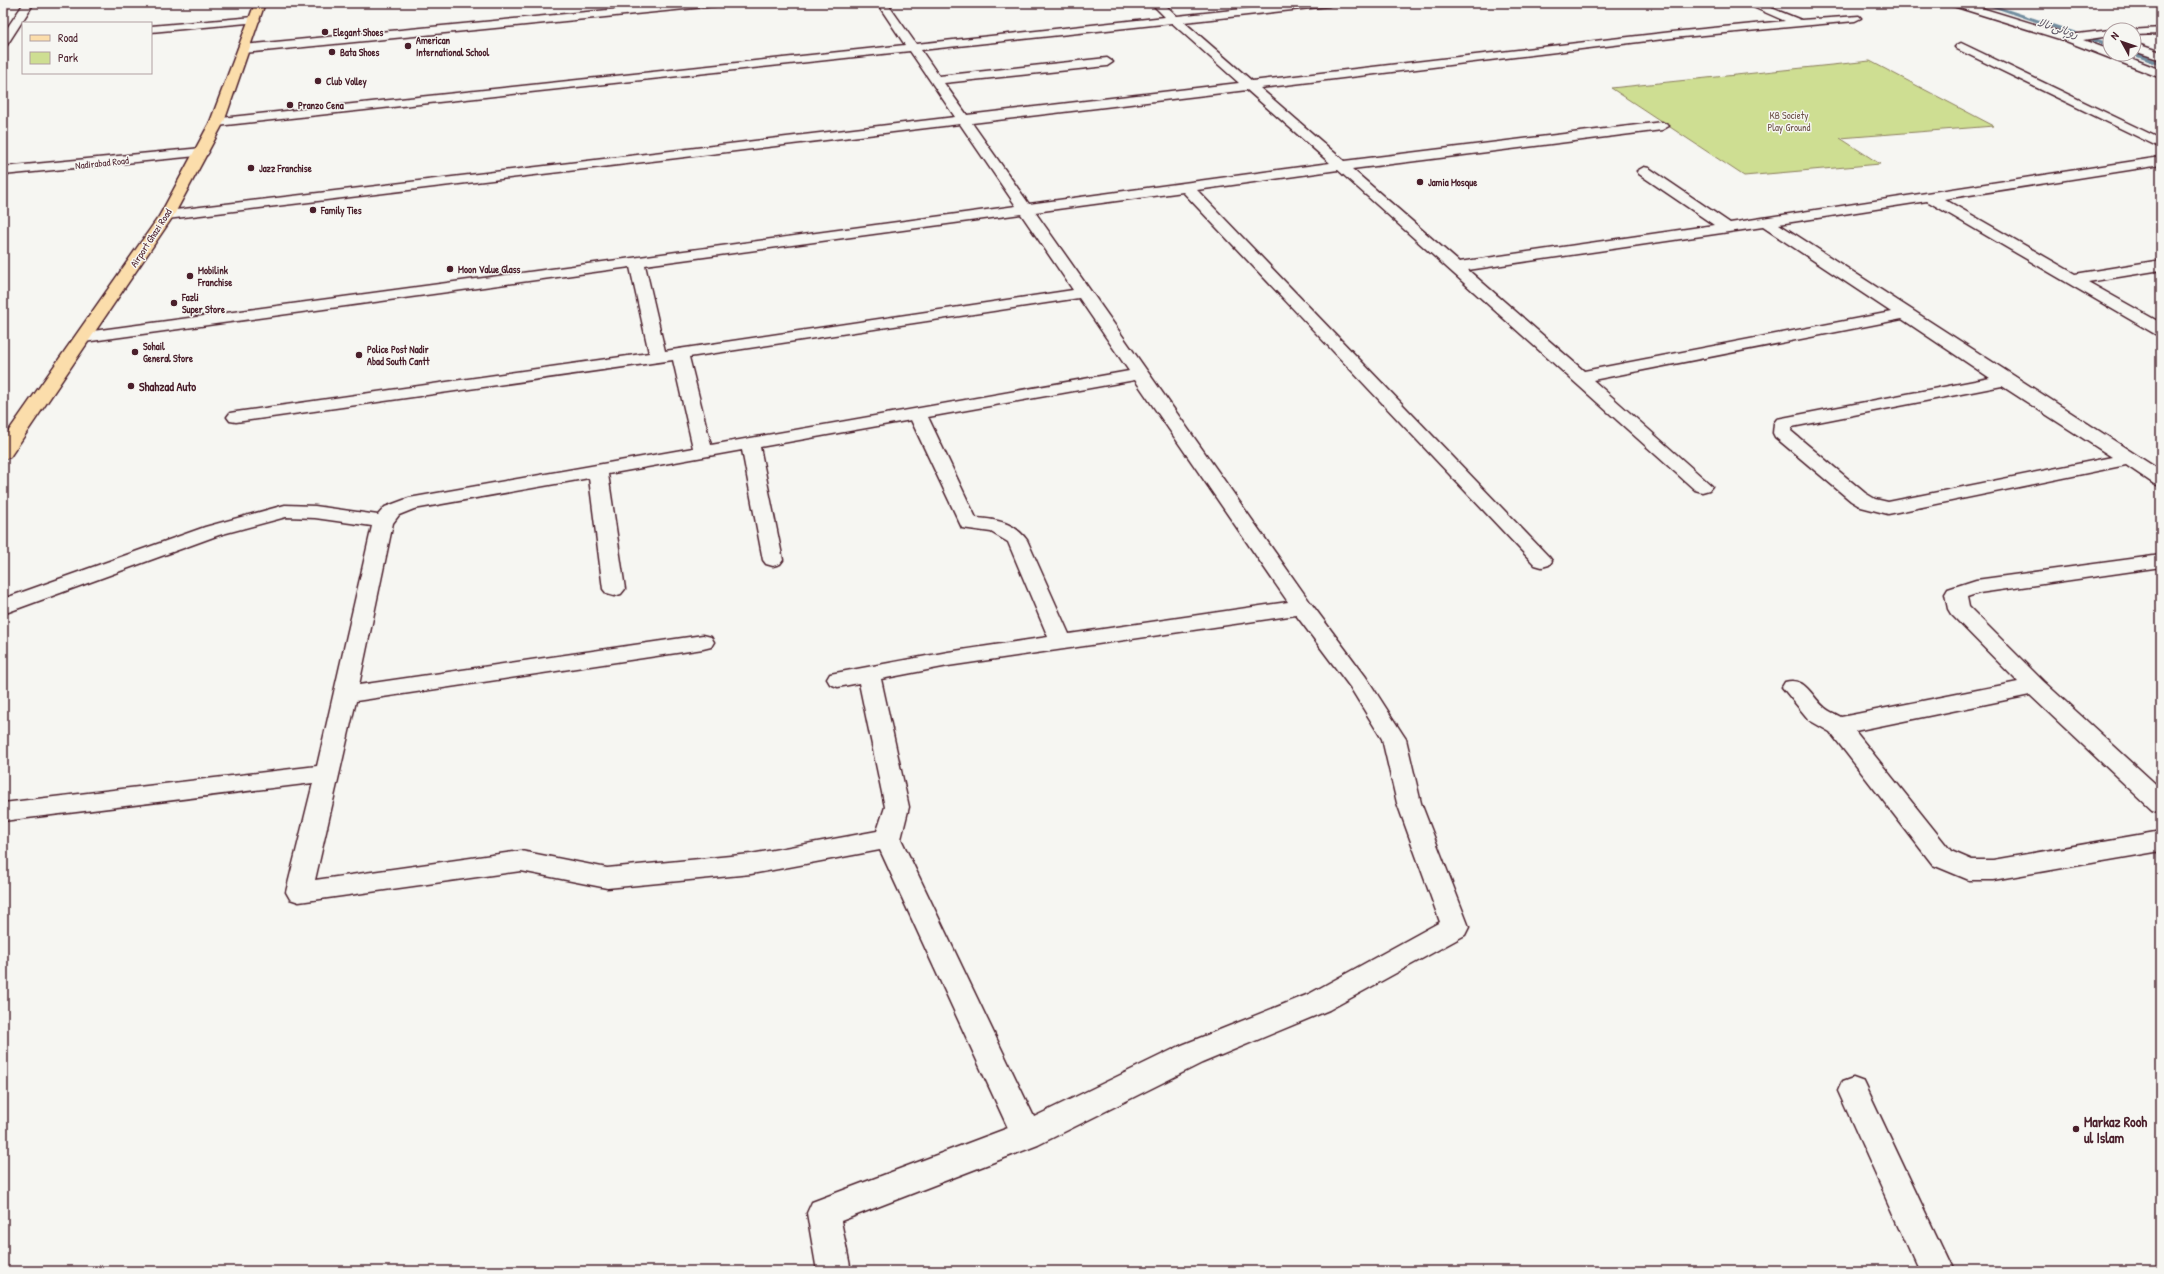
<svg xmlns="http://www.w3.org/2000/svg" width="2164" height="1274" viewBox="0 0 2164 1274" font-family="'Patrick Hand','Playpen Sans Arabic',sans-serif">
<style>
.green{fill:#cede92;stroke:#8c7e5e}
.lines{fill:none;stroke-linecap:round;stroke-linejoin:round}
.stream{fill:#708c9e;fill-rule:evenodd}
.minor-casing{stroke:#4a1f2b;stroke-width:3}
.major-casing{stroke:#4a1f2b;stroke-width:3}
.minor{fill:#f6f6f2;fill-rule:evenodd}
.major{fill:#fbddab;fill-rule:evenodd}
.poi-dot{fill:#4a1f2b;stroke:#f6f6f2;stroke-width:1.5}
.labels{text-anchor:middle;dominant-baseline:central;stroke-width:3;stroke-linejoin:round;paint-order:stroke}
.far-poi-label{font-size:10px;font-weight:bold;fill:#4a1f2b;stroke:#f6f6f2;text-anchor:start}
.far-park-label{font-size:10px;fill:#6b4f45;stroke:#f6f6f2}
.far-street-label{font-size:10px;fill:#4a1f2b;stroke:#f6f6f2}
.far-water-label{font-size:11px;font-style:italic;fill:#5d5664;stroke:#f6f6f2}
.poi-label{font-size:12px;font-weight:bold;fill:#4a1f2b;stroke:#f6f6f2;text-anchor:start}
.near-poi-label{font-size:14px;font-weight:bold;fill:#4a1f2b;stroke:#f6f6f2;text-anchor:start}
</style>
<rect width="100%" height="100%" fill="#f6f6f2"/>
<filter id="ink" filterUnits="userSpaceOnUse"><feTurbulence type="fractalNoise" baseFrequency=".025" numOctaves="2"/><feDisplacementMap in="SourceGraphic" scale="8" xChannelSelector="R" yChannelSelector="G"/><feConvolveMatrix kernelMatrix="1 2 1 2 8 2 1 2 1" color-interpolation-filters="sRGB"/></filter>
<g filter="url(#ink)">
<polygon class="green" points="1870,61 1994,126 1840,138 1880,164 1744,176 1611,88"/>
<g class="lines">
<g class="stream">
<polygon points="1980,3 1988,3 2110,43 2110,47"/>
<polygon points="2134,52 2161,62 2161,66 2132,55 2131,54 2134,54"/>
</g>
<g class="minor-casing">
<g id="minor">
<polygon points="24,3 34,3 7,45 3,46 3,34"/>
<polygon points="681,3 720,3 715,6 244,53 238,49 244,45"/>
<path d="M 877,3 L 887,3 L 916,44 L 1165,17 L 1151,3 L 1163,3 L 1177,16 L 1298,3 L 1334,3 L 1329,6 L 1184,22 L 1252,81 L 1672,32 L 1785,21 L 1744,3 L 1759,3 L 1801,20 L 1859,16 L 1861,18 L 1855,21 L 1672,38 L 1260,88 L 1344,161 L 1662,122 L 1669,126 L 1662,130 L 1352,169 L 1459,262 L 1714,225 L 1639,174 L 1637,171 L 1644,167 L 1649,168 L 1730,223 L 2161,157 L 2161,165 L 1944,199 L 2075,274 L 2161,260 L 2161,270 L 2088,282 L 2161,323 L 2161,335 L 2155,334 L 1927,201 L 1779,224 L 2161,471 L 2161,486 L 2154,484 L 2126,465 L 1888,514 L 1861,507 L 1851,501 L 1775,437 L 1773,433 L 1774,423 L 1777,419 L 1990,378 L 1902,319 L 1593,380 L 1712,486 L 1709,490 L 1702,492 L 1695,490 L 1338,170 L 1197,190 L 1549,557 L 1552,561 L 1549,565 L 1542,567 L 1535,565 L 1183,192 L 1035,212 L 1310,602 L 1366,677 L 1402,733 L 1406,739 L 1421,803 L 1469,927 L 1465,935 L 1329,1010 L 1202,1063 L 1038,1145 L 841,1221 L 851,1271 L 817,1271 L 807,1213 L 812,1202 L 1008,1128 L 880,850 L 751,874 L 607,888 L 521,871 L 299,902 L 290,899 L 286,892 L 313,783 L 3,821 L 3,803 L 317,766 L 372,526 L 315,518 L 286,517 L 219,535 L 3,614 L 3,599 L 205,527 L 285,505 L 315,506 L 378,515 L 385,507 L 409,498 L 693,448 L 673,360 L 236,422 L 230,421 L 227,417 L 230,413 L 236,412 L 649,353 L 630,267 L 84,342 L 78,341 L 76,337 L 78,333 L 1016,206 L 960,124 L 167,219 L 162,218 L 160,215 L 162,212 L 167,211 L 955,117 L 910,51 L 217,126 L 210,122 L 212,119 L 905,45 ZM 1172,23 L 1239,83 L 967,115 L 944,83 L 1107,66 L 1113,62 L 1107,58 L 939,76 L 921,50 ZM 1247,90 L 1330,163 L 1029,204 L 972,123 ZM 1021,214 L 1073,290 L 665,351 L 645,265 ZM 1763,227 L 1891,312 L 1584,371 L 1468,270 ZM 1079,298 L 1129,371 L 711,445 L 689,357 ZM 1135,380 L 1288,602 L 1069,634 L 1027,540 C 1015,523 996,519 976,518 L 928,417 ZM 2002,386 L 2112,457 L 1888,502 L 1875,499 L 1865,493 L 1791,431 L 1792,427 ZM 911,420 L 962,528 L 991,532 L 1008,542 L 1048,637 L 948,652 L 830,674 L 827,679 L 830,684 L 838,687 L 859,683 L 885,807 L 877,831 L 751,854 L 607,868 L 521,851 L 315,880 L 356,701 L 703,649 L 711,647 L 714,642 L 711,637 L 703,635 L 359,685 L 393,523 L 399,515 L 414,509 L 589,478 L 603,589 L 607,594 L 614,596 L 621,594 L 625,589 L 608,474 L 742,450 L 763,560 L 766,564 L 773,566 L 780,564 L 783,560 L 760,447 ZM 1296,615 L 1350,687 L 1382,739 L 1397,803 L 1440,922 L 1309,994 L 1182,1045 L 1034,1117 L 901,839 L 909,807 L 881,679 L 948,666 Z"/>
<polygon points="1949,3 1965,3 2070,35 2110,30 2112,30 2110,30 2110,36 2083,40 2110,50 2110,54 2120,54 2161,70 2161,78 2066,41 1950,5"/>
<polygon points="254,17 258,18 260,20 258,22 151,32 151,26"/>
<polygon points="2161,28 2161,34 2134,35 2134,30 2130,30"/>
<polygon points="1961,43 2161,139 2161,148 1957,49 1955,47 1957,45"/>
<polygon points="2134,43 2161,52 2161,60 2134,51"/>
<polygon points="202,148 209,152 207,155 3,175 3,167"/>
<path d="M 2161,555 L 2161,567 L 1979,593 L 1967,597 L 1969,607 L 2043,681 L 2161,789 L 2161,813 L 2152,810 L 2030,695 L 1855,731 L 1951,851 L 1972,860 L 1993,860 L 2161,831 L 2161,851 L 1993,880 L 1969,880 L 1933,865 L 1830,732 L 1809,720 L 1782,687 L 1785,682 C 1805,676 1811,696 1824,707 C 1829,712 1836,714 1841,717 L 2018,682 L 1951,614 L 1948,609 L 1945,594 L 1948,589 L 1976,580 Z"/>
<polygon points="1853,1078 1864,1082 1953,1271 1919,1271 1838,1091 1842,1082"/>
</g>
</g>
<g class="major-casing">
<polygon id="major" points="255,3 265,3 224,122 174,215 10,457 3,459 3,439 160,215 210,122"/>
</g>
<use href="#minor" class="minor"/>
<use href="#major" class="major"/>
</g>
</g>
<g class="poi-dot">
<circle cx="325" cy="32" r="4"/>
<circle cx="408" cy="46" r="4"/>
<circle cx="332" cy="52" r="4"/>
<circle cx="318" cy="81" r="4"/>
<circle cx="290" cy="105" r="4"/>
<circle cx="251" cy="168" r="4"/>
<circle cx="1420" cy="182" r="4"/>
<circle cx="313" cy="210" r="4"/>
<circle cx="450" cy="269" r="4"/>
<circle cx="190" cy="276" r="4"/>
<circle cx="174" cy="303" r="4"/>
<circle cx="135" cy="352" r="4"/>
<circle cx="359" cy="355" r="4"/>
<circle cx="131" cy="386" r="4"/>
<circle cx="2076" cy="1129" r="4"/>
</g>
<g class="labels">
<g class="far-poi-label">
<text x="333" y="32">Elegant Shoes</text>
<text x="416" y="40">American<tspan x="416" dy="12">International School</tspan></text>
<text x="340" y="52">Bata Shoes</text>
<text x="326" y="81">Club Volley</text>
<text x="298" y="105">Pranzo Cena</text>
<text x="259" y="168">Jazz Franchise</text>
<text x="1428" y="182">Jamia Mosque</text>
<text x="321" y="210">Family Ties</text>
<text x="458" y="269">Moon Value Glass</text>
<text x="198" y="270">Mobilink<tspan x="198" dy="12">Franchise</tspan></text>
<text x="182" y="297">Fazli<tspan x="182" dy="12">Super Store</tspan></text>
<text x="143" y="346">Sohail<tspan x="143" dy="12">General Store</tspan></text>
<text x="367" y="349">Police Post Nadir<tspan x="367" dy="12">Abad South Cantt</tspan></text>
</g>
<g class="far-park-label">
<text x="1789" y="115">KB Society<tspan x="1789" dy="12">Play Ground</tspan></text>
</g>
<g class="far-street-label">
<text transform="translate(102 163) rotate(-6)">Nadirabad Road</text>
<text transform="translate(151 238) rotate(-57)">Airport Ghazi Road</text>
</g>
<g class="far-water-label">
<text transform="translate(2058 28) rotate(18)">روہائی نالا</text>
</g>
<g class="poi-label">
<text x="139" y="386">Shahzad Auto</text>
</g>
<g class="near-poi-label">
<text x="2084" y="1121">Markaz Rooh<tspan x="2084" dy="16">ul Islam</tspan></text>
</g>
</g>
<rect width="2164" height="1274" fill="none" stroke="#f6f6f2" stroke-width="16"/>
<rect x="8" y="8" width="2148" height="1258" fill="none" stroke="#4a1f2b" stroke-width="1.5" filter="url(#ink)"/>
<rect x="22" y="22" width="130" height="52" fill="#f6f6f2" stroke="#b1a0a2"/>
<rect x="30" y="35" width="20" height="6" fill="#fbddab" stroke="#b1a0a2"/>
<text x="58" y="42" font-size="12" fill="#4a1f2b">Road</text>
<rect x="30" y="52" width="20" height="12" fill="#cede92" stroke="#b1a0a2"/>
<text x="58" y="62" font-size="12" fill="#4a1f2b">Park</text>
<g transform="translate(2122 42) rotate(310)"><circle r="19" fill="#f6f6f2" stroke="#b1a0a2"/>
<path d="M0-3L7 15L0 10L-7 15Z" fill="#4a1f2b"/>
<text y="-6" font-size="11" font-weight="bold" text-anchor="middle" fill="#4a1f2b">N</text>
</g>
</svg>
